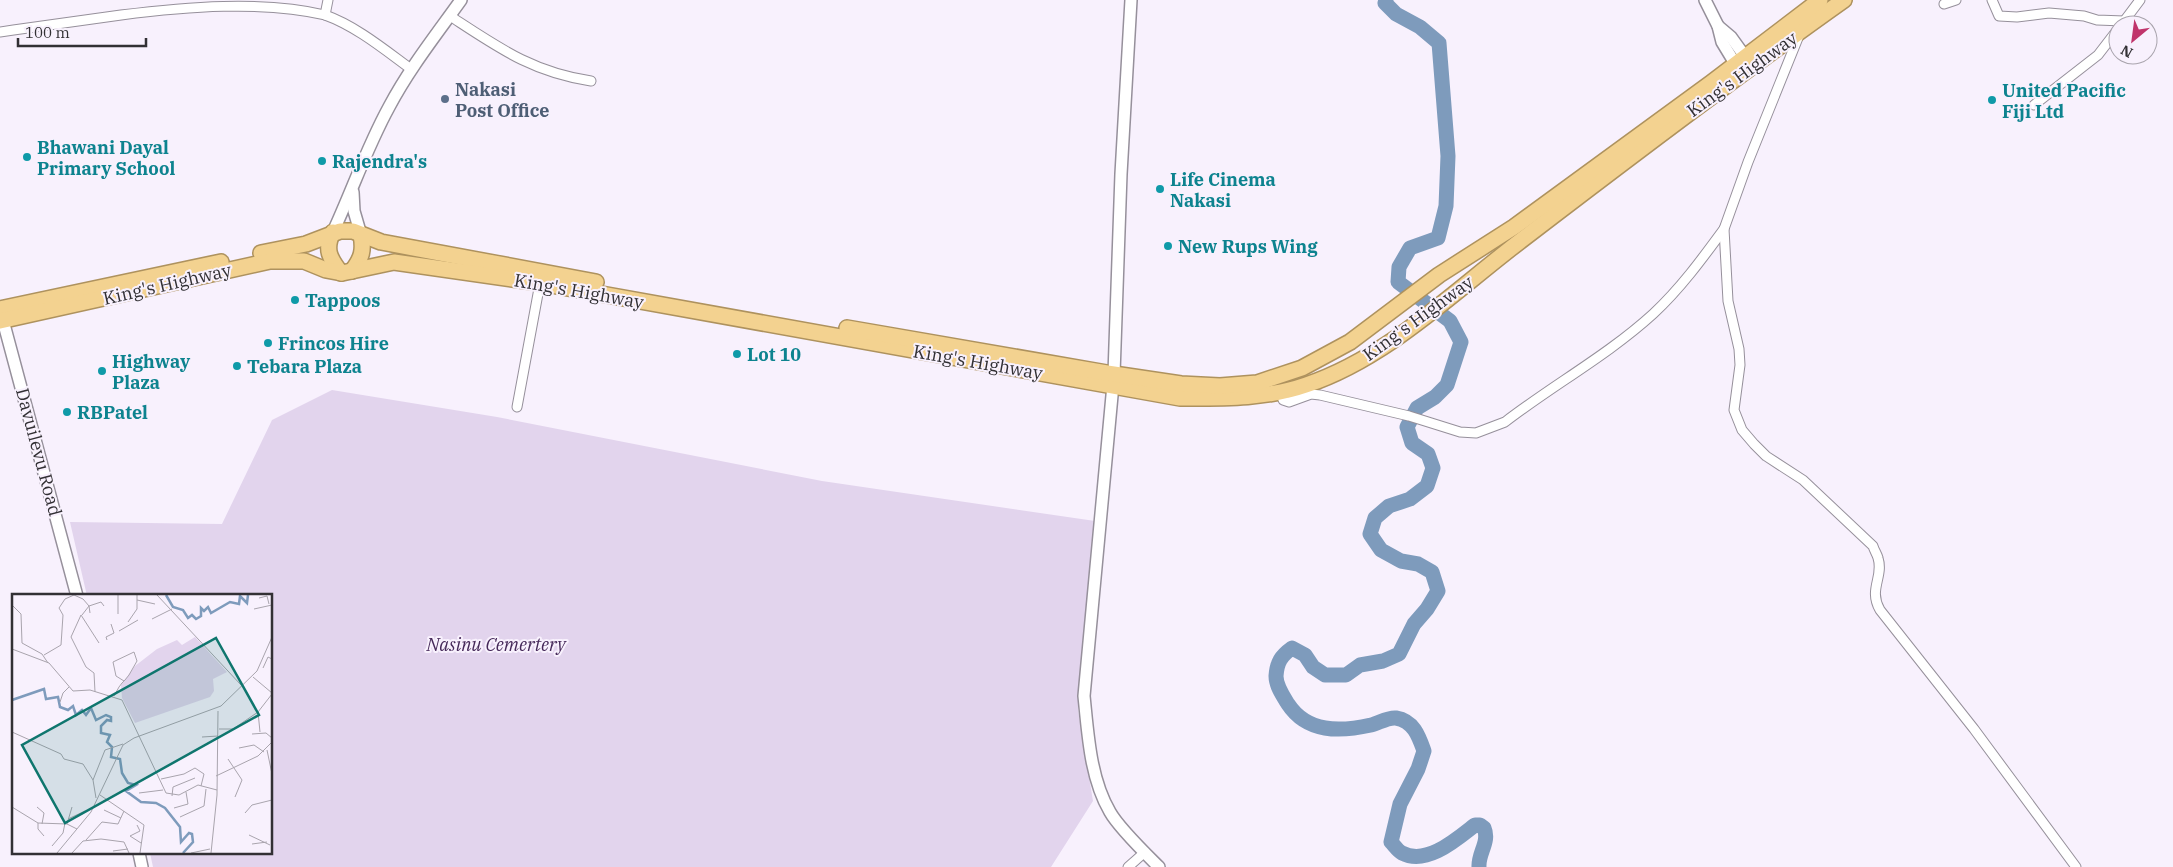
<svg xmlns="http://www.w3.org/2000/svg" width="2173" height="867" viewBox="0 0 2173 867" font-family="'IBM Plex Serif',serif">
<style>
.green{fill:#e2d4ed}
.lines{fill:none;stroke-linecap:round;stroke-linejoin:round}
.river{stroke:#7e9bbc;stroke-width:15}
.minor-casing{stroke:#96909b;stroke-width:11}
.tertiary-casing{stroke:#96909b;stroke-width:14}
.trunk-casing{stroke:#ae925e;stroke-width:18}
.minor{stroke:#fff;stroke-width:9}
.tertiary{stroke:#fff;stroke-width:11}
.trunk{stroke:#f3d290;stroke-width:15}
.service-dot{fill:#5c6f8a;stroke:#f8f1fd;stroke-width:2}
.culture-dot{fill:#0f9aa8;stroke:#f8f1fd;stroke-width:2}
.labels{text-anchor:middle;dominant-baseline:central;stroke-width:4;stroke-linejoin:round;paint-order:stroke}
.street-label{font-size:18px;fill:#323034;stroke:#f8f1fd}
.service-label{font-size:18px;font-weight:bold;fill:#4e5e75;stroke:#f8f1fd;text-anchor:start}
.culture-label{font-size:18px;font-weight:bold;fill:#0d838f;stroke:#f8f1fd;text-anchor:start}
.park-label{font-size:18px;font-style:italic;fill:#452859;stroke:#f8f1fd}
.inset-river{fill:none;stroke:#7e9bbc;stroke-width:2.5}
.inset-road{fill:none;stroke:#a9a4ad;stroke-width:1}
.view{fill:#0f766e;fill-opacity:0.15;stroke:#0f766e;stroke-width:2.5}
.inset-edge{fill:none;stroke:#323034;stroke-width:2.5}
</style>
<rect width="100%" height="100%" fill="#f8f1fd"/>
<polygon class="green" points="332,390 497,417 822,481 1095,521 1078,710 1093,801 1051,867 153,867 150,853 271,853 271,596 87,596 70,522 222,524 272,420"/>
<g class="lines">
<path class="river" d="M 1386,0 L 1385,3 L 1396,14 L 1420,27 L 1439,43 L 1448,156 L 1446,206 L 1438,238 L 1410,248 L 1399,267 L 1398,282 L 1450,321 L 1461,342 L 1447,385 L 1435,397 L 1417,408 L 1407,427 L 1412,443 L 1428,454 L 1433,468 L 1427,486 L 1410,499 L 1389,506 L 1375,518 L 1370,534 L 1381,550 L 1401,561 L 1418,564 L 1432,572 L 1438,591 L 1427,609 L 1414,624 L 1399,654 L 1383,661 L 1360,665 L 1346,675 L 1325,675 L 1313,667 L 1305,655 L 1292,648 C 1281,656 1277,662 1276,676 C 1276,686 1283,696 1288,704 C 1307,733 1340,732 1371,725 C 1379,723 1388,717 1396,718 C 1414,721 1419,737 1424,751 L 1418,769 L 1400,804 L 1391,842 C 1394,845 1398,851 1402,853 C 1427,866 1457,839 1475,825 L 1480,825 L 1484,828 C 1490,842 1478,853 1479,867"/>
<g class="minor-casing">
<g id="minor">
<polyline points="1992,0 1999,16 2017,17 2049,13 2084,16 2097,20 2124,21"/>
<polyline points="1944,4 1956,0"/>
<polyline points="325,15 328,0"/>
<path d="M 450,16 C 499,48 532,72 591,81"/>
<polyline points="2122,24 2140,0"/>
<path d="M 0,32 C 40,26 80,21 121,15 C 184,7 263,0 325,15 C 356,26 385,50 411,69"/>
<path d="M 1800,33 L 1748,162 L 1724,229 L 1728,301 L 1739,349 L 1740,365 L 1734,410 L 1742,430 L 1754,444 L 1766,456 L 1803,480 L 1873,546 C 1874,550 1877,554 1878,558 C 1884,577 1868,589 1880,610 L 1974,729 L 2076,867"/>
<polyline points="2034,105 2098,55 2118,29"/>
<path d="M 1281,392 L 1283,400 L 1289,402 L 1311,394 L 1320,395 L 1409,416 L 1460,432 L 1476,433 L 1505,422 C 1553,385 1608,355 1653,314 C 1680,289 1702,259 1724,229"/>
<polyline points="517,407 540,283"/>
<polyline points="1128,867 1145,852"/>
</g>
</g>
<g class="tertiary-casing">
<g id="tertiary">
<path d="M 1131,0 L 1121,174 L 1114,374 L 1084,696 C 1088,734 1090,778 1110,812 C 1119,828 1145,853 1159,867"/>
<polyline points="1705,0 1718,26 1722,42 1739,70"/>
<polyline points="1718,26 1731,37 1749,62"/>
<polyline points="353,192 354,211 361,235"/>
<path d="M 333,232 C 352,191 367,147 389,107 C 409,69 436,35 461,0"/>
<polyline points="1,313 77,596"/>
<polyline points="139,853 142,867"/>
</g>
</g>
<g class="trunk-casing">
<g id="trunk">
<path d="M 333,232 C 324,249 330,259 341,273"/>
<polyline points="261,253 306,244 340,231 353,231 381,242 596,282"/>
<path d="M 352,271 C 362,258 364,250 361,235"/>
<polyline points="0,309 221,262"/>
<path d="M 0,321 L 270,261 L 304,261 L 326,270 L 342,273 L 394,262 L 540,283 L 1180,398 C 1222,398 1266,399 1306,385 C 1387,358 1452,293 1519,242 C 1626,160 1734,78 1844,0"/>
<polyline points="847,328 1107,373 1181,384 1220,386 1257,383 1302,368 1350,342 1439,275 1514,227 1711,83 1820,0"/>
</g>
</g>
<use href="#minor" class="minor"/>
<use href="#tertiary" class="tertiary"/>
<use href="#trunk" class="trunk"/>
</g>
<circle class="service-dot" cx="445" cy="99" r="5"/>
<g class="culture-dot">
<circle cx="1992" cy="100" r="5"/>
<circle cx="27" cy="157" r="5"/>
<circle cx="322" cy="161" r="5"/>
<circle cx="1160" cy="189" r="5"/>
<circle cx="1168" cy="246" r="5"/>
<circle cx="295" cy="300" r="5"/>
<circle cx="268" cy="343" r="5"/>
<circle cx="737" cy="354" r="5"/>
<circle cx="237" cy="366" r="5"/>
<circle cx="102" cy="371" r="5"/>
<circle cx="67" cy="412" r="5"/>
</g>
<g class="labels">
<g class="street-label">
<text transform="translate(1742 74) rotate(-36)">King's Highway</text>
<text transform="translate(167 284) rotate(-13)">King's Highway</text>
<text transform="translate(579 291) rotate(10)">King's Highway</text>
<text transform="translate(1418 318) rotate(-36)">King's Highway</text>
<text transform="translate(978 362) rotate(10)">King's Highway</text>
<text transform="translate(39 452) rotate(75)">Davuilevu Road</text>
</g>
<g class="service-label">
<text x="455" y="89">Nakasi<tspan x="455" dy="21">Post Office</tspan></text>
</g>
<g class="culture-label">
<text x="2002" y="90">United Pacific<tspan x="2002" dy="21">Fiji Ltd</tspan></text>
<text x="37" y="147">Bhawani Dayal<tspan x="37" dy="21">Primary School</tspan></text>
<text x="332" y="161">Rajendra's</text>
<text x="1170" y="179">Life Cinema<tspan x="1170" dy="21">Nakasi</tspan></text>
<text x="1178" y="246">New Rups Wing</text>
<text x="305" y="300">Tappoos</text>
<text x="278" y="343">Frincos Hire</text>
<text x="747" y="354">Lot 10</text>
<text x="112" y="361">Highway<tspan x="112" dy="21">Plaza</tspan></text>
<text x="247" y="366">Tebara Plaza</text>
<text x="77" y="412">RBPatel</text>
</g>
<g class="park-label">
<text x="496" y="644">Nasinu Cemertery</text>
</g>
</g>
<g transform="translate(12 594)">
<rect width="260" height="260" fill="#f8f1fd"/>
<path d="M 183,43 L 215,78 L 201,85 L 202,97 L 198,103 L 123,129 L 110,104 L 109,91 L 123,72 L 145,55 L 165,46 L 170,51 Z" fill="#e2d4ed"/>
<path class="inset-river" d="M 154,1 L 161,13 L 171,16 L 176,24 L 180,21 L 184,25 L 189,22 L 189,14 L 192,17 L 196,13 L 199,19 L 218,8 L 227,10 L 228,2 L 235,9 L 236,1M 0,106 L 32,95 L 34,105 L 46,103 L 48,113 L 56,116 L 61,112 L 64,121 L 70,116 L 74,121 L 79,114 L 84,126 L 94,121 L 99,123 L 99,127 L 95,126 L 89,132 L 89,139 L 98,141 L 95,148 L 100,153 L 99,163 L 108,165 L 110,179 L 116,189 L 124,191 L 114,197 L 129,208 L 144,209 L 153,214 L 168,233 L 169,248 L 177,239 L 180,240 L 181,248 L 171,259"/>
<path class="inset-road" d="M 145,1 L 229,91M 247,4 L 255,2 L 257,10M 125,6 L 143,10M 0,11 L 9,20 L 10,49 L 30,60 L 36,69M 242,15 L 260,11M 78,19 L 77,12 L 89,8 L 92,12M 106,20 L 106,1M 140,25 L 160,15M 116,28 L 125,15 L 125,1M 107,37 L 126,26M 95,46 L 94,43 L 102,39 L 99,30M 0,55 L 37,69 L 61,97 L 78,96 L 110,106 L 154,199 L 167,201 L 186,191 L 205,196M 32,61 L 49,51 L 51,21 L 47,14 L 53,5 L 62,1 L 71,5 L 77,12 L 70,21M 251,74 L 256,63 L 260,65M 241,83 L 260,99M 83,98 L 82,79 L 74,73 L 59,43 L 69,21 L 87,49M 102,102 L 107,93 L 110,89 L 113,86 L 117,81 L 125,67 L 122,58 L 101,68 L 104,82 L 112,87M 48,108 L 51,99 L 57,93M 207,135 L 221,135 L 246,118M 0,138 L 49,160 L 52,165 L 71,170 L 81,186 L 84,204M 248,138 L 246,118 L 260,100M 240,140 L 254,139 L 260,144M 190,143 L 206,142M 227,154 L 242,151 L 252,158M 255,156 L 260,180M 216,165 L 230,186 L 223,203M 204,182 L 246,162 L 260,148M 149,185 L 172,180 L 183,174 L 192,180 L 189,192M 81,186 L 93,156 L 111,150M 260,187 L 260,203M 127,199 L 151,196M 88,201 L 132,231 L 128,259M 160,202 L 161,193 L 183,184M 0,213 L 26,229 L 55,230 L 65,235M 25,213 L 32,219 L 30,230M 162,214 L 176,210 L 174,198M 92,216 L 109,224M 233,219 L 240,211 L 260,206M 168,223 L 192,212 L 194,195M 56,225 L 73,217M 26,229 L 26,235 L 32,242M 55,230 L 60,213M 125,231 L 128,237 L 118,242 L 129,249M 237,241 L 258,251M 74,246 L 90,228 L 106,230 L 112,217M 240,250 L 255,248M 40,252 L 51,239 L 53,229M 101,257 L 116,255M 45,259 L 79,218 L 111,151 L 122,144 L 209,112 L 245,77 L 260,43M 60,259 L 71,247 L 89,245 L 112,248 L 117,259M 179,259 L 198,255M 199,259 L 205,201 L 206,117"/>
<path class="view" d="M 204,44 L 247,121 L 53,229 L 10,151 Z"/>
<rect width="260" height="260" class="inset-edge"/>
</g>
<g transform="translate(2133 40) rotate(209)"><circle r="24" fill="#f8f1fd" stroke="#a9a4ad"/>
<path d="M0-4L9 19L0 12L-9 19Z" fill="#c0346b"/>
<text y="-8" font-size="14" font-weight="bold" text-anchor="middle" fill="#323034">N</text>
</g>
<path d="M18 38v8h128v-8" fill="none" stroke="#323034" stroke-width="2.5"/>
<text x="25" y="38" font-size="15" fill="#323034" stroke="#f8f1fd" stroke-width="4" paint-order="stroke">100 m</text>
</svg>
